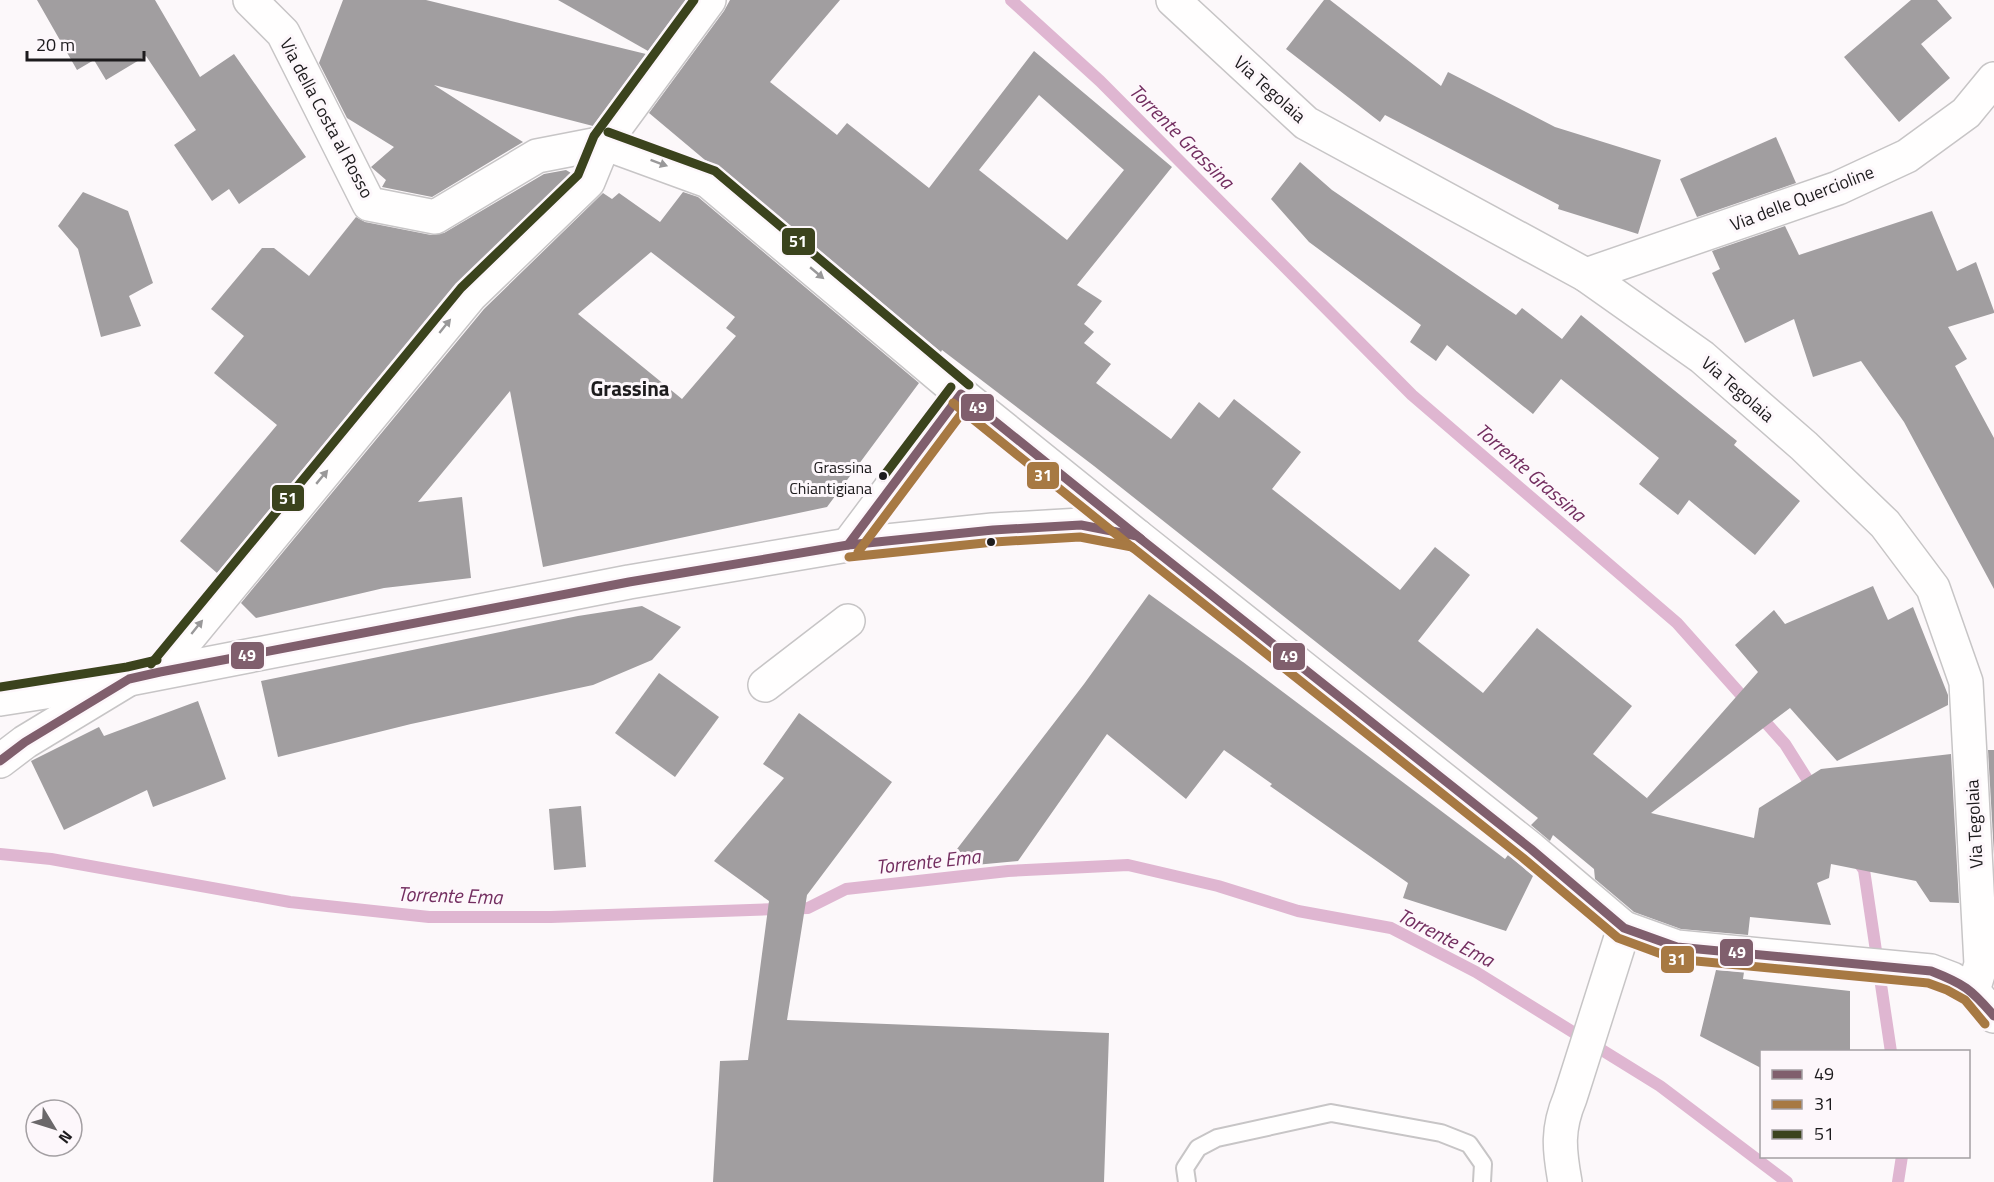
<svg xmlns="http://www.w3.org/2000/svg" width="1994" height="1182" viewBox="0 0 1994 1182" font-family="'Titillium Web',sans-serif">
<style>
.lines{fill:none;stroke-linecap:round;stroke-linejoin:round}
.stream{stroke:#dfb6d1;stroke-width:12}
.building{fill:#a19ea0;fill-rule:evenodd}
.lane-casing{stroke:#c7c5c6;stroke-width:20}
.street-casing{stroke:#c7c5c6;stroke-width:36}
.secondary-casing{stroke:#c7c5c6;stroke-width:36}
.primary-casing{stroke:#c7c5c6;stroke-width:36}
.lane{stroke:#fffefe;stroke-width:16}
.street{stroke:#fffefe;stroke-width:33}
.secondary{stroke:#fffefe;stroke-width:33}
.primary{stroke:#fffefe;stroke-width:33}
.bus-1-casing{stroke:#fdf7fb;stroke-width:14}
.bus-2-casing{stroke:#fdf7fb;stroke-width:14}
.bus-3-casing{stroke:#fdf7fb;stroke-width:14}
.bus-1{stroke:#805f6d;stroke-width:9}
.bus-2{stroke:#a77943;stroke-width:9}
.bus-3{stroke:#3b431d;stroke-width:9}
.oneway{fill:#999899}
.bus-dot{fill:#1d1b1d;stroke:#fdf7fb;stroke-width:2}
.labels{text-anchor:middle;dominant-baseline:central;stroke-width:6;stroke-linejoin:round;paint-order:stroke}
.bus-label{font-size:16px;fill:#1d1b1d;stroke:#fdf7fb;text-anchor:end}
.street-label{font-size:18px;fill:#1d1b1d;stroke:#fdf7fb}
.water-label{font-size:20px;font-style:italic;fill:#732e60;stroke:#fdf7fb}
.quarter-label{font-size:21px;font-weight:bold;fill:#1d1b1d;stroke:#fdf7fb}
.line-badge{stroke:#fdf7fb;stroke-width:2}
.badge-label{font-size:16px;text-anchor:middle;font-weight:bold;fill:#fff}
</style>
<rect width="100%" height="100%" fill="#fcf8fa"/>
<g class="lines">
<g class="stream">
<polyline points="1011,0 1100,81 1412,395 1677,623 1785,744 1814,790"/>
<polyline points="0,854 51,859 290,902 429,917 551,917 808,908 846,889 1008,871 1128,865 1218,886 1298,911 1391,928 1476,972 1660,1086 1787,1182"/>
<polyline points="1856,859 1864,870 1891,1052"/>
<polyline points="1898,1182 1902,1156"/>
</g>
</g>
<g class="building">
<polygon points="37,0 155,0 200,77 234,54 306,157 239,204 229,189 212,201 174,145 196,130 146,56 106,80 94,60 77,70"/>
<polygon points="343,0 426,0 646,54 593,126 434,85 523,142 432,197 382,187 386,180 371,167 394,147 347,118 319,63"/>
<polygon points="558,0 686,0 648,51"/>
<path d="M 730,0 L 840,0 L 770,82 L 837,135 L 847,123 L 929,188 L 1034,51 L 1172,167 L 1077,285 L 1102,301 L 1084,324 L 1094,332 L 1084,343 L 1111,364 L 1096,383 L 1171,439 L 1199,402 L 1219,418 L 1234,399 L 1301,452 L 1272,489 L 1400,590 L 1435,547 L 1470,575 L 1418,641 L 1483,693 L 1537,628 L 1632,706 L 1593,754 L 1648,799 L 1647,798 L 1758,672 L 1735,645 L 1774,610 L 1785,624 L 1873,586 L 1888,620 L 1913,607 L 1948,695 L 1948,705 L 1837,761 L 1790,708 L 1651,813 L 1754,838 L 1759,808 L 1821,769 L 1951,754 L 1959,903 L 1930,902 L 1916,881 L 1831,864 L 1829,878 L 1817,883 L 1831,925 L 1750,917 L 1748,935 L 1681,929 L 1634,912 L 1595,879 L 1594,869 L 1553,835 L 1550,841 L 1531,825 L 1538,818 L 1094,466 L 942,350 L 941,352 L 720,167 L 705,160 L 649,113 L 724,11 ZM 1039,95 L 1124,170 L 1067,240 L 979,170 Z"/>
<polygon points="1324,0 1330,0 1441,86 1448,72 1555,127 1661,160 1638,234 1558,209 1559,205 1385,115 1380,122 1286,49"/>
<polygon points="1911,0 1937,0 1952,18 1921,44 1950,78 1899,122 1844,57"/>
<polygon points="1776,137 1796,183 1697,217 1680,179"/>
<polygon points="1300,162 1332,190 1516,315 1522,308 1562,339 1581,315 1737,441 1734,445 1800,501 1755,555 1689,500 1678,515 1639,484 1659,458 1561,379 1533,414 1447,345 1436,361 1410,342 1421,325 1309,242 1271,199"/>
<polygon points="566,170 571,173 456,284 217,573 180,541 277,425 214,373 244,336 211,309 262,248 274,248 309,276 356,217 365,222 431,235 444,233 544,174"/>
<polygon points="83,192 128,211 153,283 129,296 141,326 101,337 78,249 58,226"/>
<path d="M 683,192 L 698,197 L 919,383 L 827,507 L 543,567 L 510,391 L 418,502 L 462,497 L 471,578 L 384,588 L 256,618 L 241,603 L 484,309 L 603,193 L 612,199 L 619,193 L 660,222 ZM 651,252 L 735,317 L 726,328 L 736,336 L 682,399 L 578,314 Z"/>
<polygon points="1932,211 1957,271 1976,262 1994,311 1994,313 1948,327 1967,359 1955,366 1994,438 1994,589 1904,422 1861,361 1813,377 1794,319 1745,343 1712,273 1720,269 1712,251 1785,226 1799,255"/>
<polygon points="1149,594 1243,662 1505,859 1508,855 1533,876 1506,931 1403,898 1408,883 1270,786 1272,784 1224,750 1186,799 1107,734 1018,861 975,865 957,849 1084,684"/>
<polygon points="642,606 681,627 652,660 593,685 411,724 278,757 261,681 578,616"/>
<polygon points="659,673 719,717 675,777 615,733"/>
<polygon points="198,701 226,779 153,807 147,790 64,830 31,761 99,727 104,736"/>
<polygon points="799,713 892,782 807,895 787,1020 1109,1033 1104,1182 713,1182 720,1061 748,1060 769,901 714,861 784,778 763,764"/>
<polygon points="1988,750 1994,750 1994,855"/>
<polygon points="581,806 586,867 554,870 549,809"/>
<polygon points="1716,970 1744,972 1743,979 1850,991 1850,1052 1761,1052 1761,1068 1700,1036"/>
</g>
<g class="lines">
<g class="lane-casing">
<polyline id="lane" points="1187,1182 1185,1168 1198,1148 1217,1138 1331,1113 1441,1133 1469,1144 1483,1164 1482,1182"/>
</g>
<g class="street-casing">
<g id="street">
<polyline points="250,0 283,33 369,204 435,217 537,156 604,143 708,181 961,394 1137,536"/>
<polyline points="1173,0 1306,123 1586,275 1702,357 1804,446 1885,524 1933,588 1966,682 1981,964 1973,991"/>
<polyline points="1586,275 1838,188 1907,156 1966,113 1994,79"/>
<polyline points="848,545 961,394"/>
<polyline points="160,672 470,296 588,182 604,143 709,0"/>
<polyline points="765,685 848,621"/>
<path d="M 1565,1182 C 1559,1149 1557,1129 1570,1098 L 1624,928"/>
</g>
</g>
<g class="secondary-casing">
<polyline id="secondary" points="0,761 25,742 129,679"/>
</g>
<g class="primary-casing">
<polyline id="primary" points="0,699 129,679 629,582 848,545 993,530 1081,525 1137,536 1531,849 1624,928 1677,947 1931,971 1952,979 1973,991 1994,1016"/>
</g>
<use href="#lane" class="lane"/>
<use href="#street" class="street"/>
<use href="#secondary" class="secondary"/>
<use href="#primary" class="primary"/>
<g class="bus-1-casing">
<g id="bus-1">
<polyline points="848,545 961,394 1141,539"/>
<path d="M 0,761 L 25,742 L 129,679 L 160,672 L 629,582 L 848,545 L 993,530 L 1081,525 L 1137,536 L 1531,849 L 1624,928 L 1677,947 L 1931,971 C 1964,984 1971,989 1994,1016"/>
</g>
</g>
<g class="bus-2-casing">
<g id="bus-2">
<polyline points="953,403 1133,548"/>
<polyline points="858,552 971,401"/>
<polyline points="849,557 994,542 1080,537 1132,547 1523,858 1618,938 1675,959 1928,983 1947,990 1965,1000 1985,1024"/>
</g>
</g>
<g class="bus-3-casing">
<g id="bus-3">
<polyline points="608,132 715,171 969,385"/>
<polyline points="883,477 951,387"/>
<polyline points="151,664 461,288 578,175 594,136 694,0"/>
<polyline points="0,687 127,667 157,660"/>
</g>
</g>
<use href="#bus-1" class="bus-1"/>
<use href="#bus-2" class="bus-2"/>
<use href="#bus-3" class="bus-3"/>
</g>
<defs><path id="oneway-solid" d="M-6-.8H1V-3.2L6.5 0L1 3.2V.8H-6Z" transform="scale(1.5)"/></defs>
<g class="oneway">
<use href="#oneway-solid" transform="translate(659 163) rotate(20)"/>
<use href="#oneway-solid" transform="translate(817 273) rotate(40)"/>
<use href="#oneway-solid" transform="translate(445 326) rotate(-51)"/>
<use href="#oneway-solid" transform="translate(322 477) rotate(-50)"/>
<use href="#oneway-solid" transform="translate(197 627) rotate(-51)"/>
</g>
<g class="bus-dot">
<circle cx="883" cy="476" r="5"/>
<circle cx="991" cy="542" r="5"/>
</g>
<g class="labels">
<g class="bus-label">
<text x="872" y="467">Grassina<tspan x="872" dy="21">Chiantigiana</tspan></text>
</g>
<g class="street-label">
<text transform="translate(1270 89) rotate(42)">Via Tegolaia</text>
<text transform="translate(327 118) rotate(62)">Via della Costa al Rosso</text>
<text transform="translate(1802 198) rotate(-21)">Via delle Quercioline</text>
<text transform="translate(1738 389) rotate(41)">Via Tegolaia</text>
<text transform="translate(1974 824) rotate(-93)">Via Tegolaia</text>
</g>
<g class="water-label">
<text transform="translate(1182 136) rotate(45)">Torrente Grassina</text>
<text transform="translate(1531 472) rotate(41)">Torrente Grassina</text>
<text transform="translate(928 861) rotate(-6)">Torrente Ema</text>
<text transform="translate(450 895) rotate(2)">Torrente Ema</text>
<text transform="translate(1446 937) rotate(27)">Torrente Ema</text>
</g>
<g class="quarter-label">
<text x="630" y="388">Grassina</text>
</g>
</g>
<g class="line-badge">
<rect x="781" y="227" width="35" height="29" rx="6" fill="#3b431d"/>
<rect x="960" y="393" width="35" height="29" rx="6" fill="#805f6d"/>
<rect x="1026" y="461" width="34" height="29" rx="6" fill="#a77943"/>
<rect x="271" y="484" width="34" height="28" rx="6" fill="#3b431d"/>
<rect x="230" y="641" width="35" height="29" rx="6" fill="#805f6d"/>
<rect x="1272" y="642" width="34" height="29" rx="6" fill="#805f6d"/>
<rect x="1719" y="938" width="35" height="29" rx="6" fill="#805f6d"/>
<rect x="1660" y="945" width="35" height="29" rx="6" fill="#a77943"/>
</g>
<g class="badge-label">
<text x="798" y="247">51</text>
<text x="978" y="413">49</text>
<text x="1043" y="481">31</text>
<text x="288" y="504">51</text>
<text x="247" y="661">49</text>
<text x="1289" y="662">49</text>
<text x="1737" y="958">49</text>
<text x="1677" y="965">31</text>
</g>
<rect x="1760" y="1050" width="210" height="108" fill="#fdf7fb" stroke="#a39fa2" stroke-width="1.5"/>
<rect x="1772" y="1070" width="30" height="9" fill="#805f6d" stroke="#a39fa2" stroke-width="1.5"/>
<text x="1814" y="1080" font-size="18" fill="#1d1b1d">49</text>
<rect x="1772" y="1100" width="30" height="9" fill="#a77943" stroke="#a39fa2" stroke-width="1.5"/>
<text x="1814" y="1110" font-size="18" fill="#1d1b1d">31</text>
<rect x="1772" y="1130" width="30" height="9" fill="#3b431d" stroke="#a39fa2" stroke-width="1.5"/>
<text x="1814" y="1140" font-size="18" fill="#1d1b1d">51</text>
<g transform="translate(54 1128) rotate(128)"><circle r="28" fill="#fdf7fb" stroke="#a39fa2" stroke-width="1.5"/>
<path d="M0-4.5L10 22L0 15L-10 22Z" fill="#6b686a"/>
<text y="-9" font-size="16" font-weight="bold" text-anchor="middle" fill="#1d1b1d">N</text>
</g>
<path d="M27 51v9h117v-9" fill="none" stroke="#1d1b1d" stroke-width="3"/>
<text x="36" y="51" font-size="18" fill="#1d1b1d" stroke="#fdf7fb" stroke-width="4.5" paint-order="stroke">20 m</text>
</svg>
